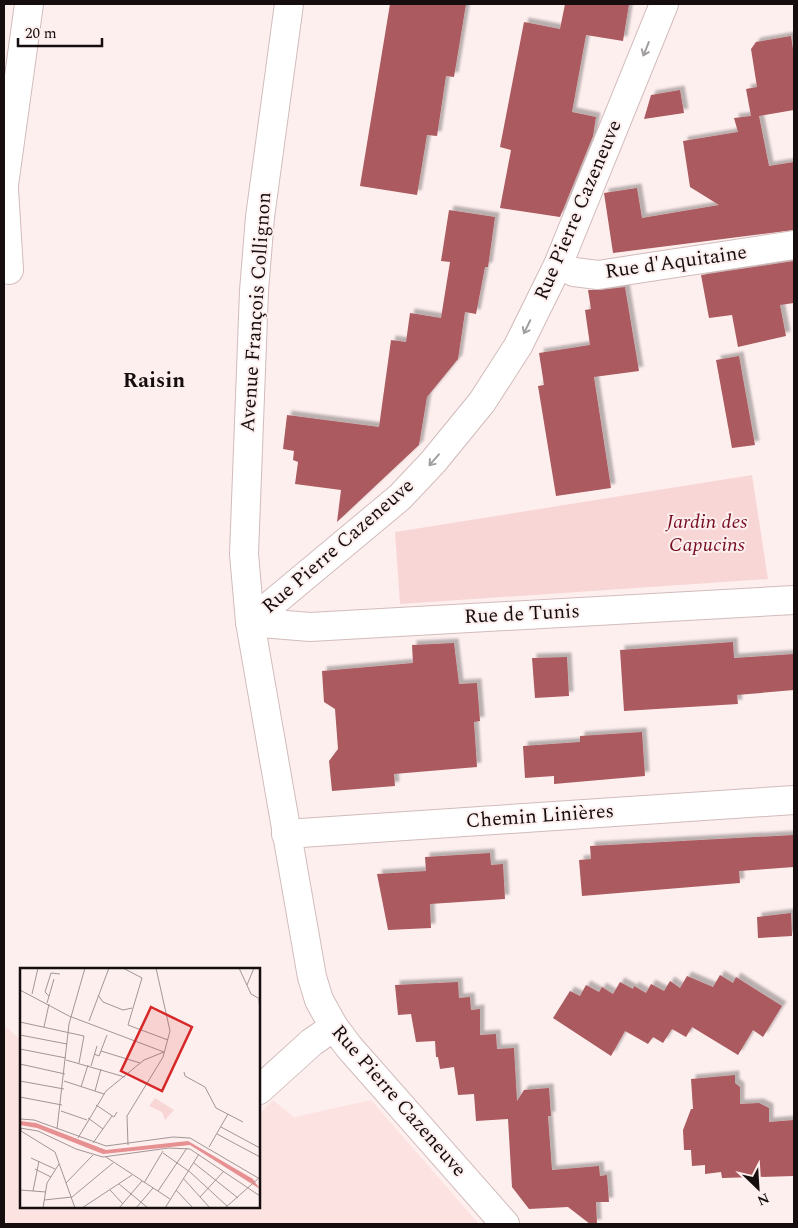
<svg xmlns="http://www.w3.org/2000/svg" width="798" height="1228" viewBox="0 0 798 1228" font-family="Spectral,serif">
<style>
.built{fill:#fde2e2}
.green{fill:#f9d6d6}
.building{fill:#ab5a5e;filter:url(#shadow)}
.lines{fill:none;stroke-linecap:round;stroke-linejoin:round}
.minor-casing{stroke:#d2bbbb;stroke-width:30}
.minor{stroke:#fff;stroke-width:28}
.oneway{stroke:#a29f9f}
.labels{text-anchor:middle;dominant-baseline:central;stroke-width:4;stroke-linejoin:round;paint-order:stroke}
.street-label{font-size:20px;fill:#160e0e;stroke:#feefef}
.park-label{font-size:20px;font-style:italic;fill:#760d22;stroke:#feefef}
.neighbourhood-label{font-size:21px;font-weight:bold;fill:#160e0e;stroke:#feefef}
.inset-road{fill:none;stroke:#a19595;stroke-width:1}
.view{fill:#d62828;fill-opacity:0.15;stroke:#d62828;stroke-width:2.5}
.inset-edge{fill:none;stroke:#160e0e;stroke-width:2.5}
</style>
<defs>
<filter id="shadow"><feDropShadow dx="4.5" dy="-4.5" stdDeviation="1" flood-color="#0004"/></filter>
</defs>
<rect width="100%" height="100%" fill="#feefef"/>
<polygon class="built" points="4,1025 21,1040 21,1207 259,1207 259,1114 273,1100 294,1117 371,1100 479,1224 4,1224"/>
<polygon class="green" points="752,475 768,579 400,604 395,532"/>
<g class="building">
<polygon points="390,4 466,4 454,77 446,76 437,136 427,135 417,195 360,186"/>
<polygon points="565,4 629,4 623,41 586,35 572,112 596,117 593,136 560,217 500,208 511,150 500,147 524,22 560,29"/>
<polygon points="791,36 794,56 794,110 759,116 769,166 794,162 794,230 613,253 604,193 637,188 642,218 719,205 690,187 683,141 738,132 734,118 751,116 746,89 757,87 751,49 756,42"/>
<polygon points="680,90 684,113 644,119 651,95"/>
<polygon points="449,210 495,217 488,267 485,267 476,314 465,312 458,359 427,397 419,445 337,522 341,490 295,484 298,462 293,460 294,451 283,449 287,415 379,427 391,340 406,342 410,313 441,318 450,262 441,261"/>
<polygon points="794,261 794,303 780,305 786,336 738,347 732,315 709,318 701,275"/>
<polygon points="625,287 639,371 594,377 611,488 556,496 538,386 544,385 539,353 590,345 585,310 591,309 588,290 600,290"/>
<polygon points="739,356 755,445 732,448 716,360"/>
<polygon points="733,642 734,658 794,654 794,690 737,695 738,704 624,711 620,650"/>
<polygon points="454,643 459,684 477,683 480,721 474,722 477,767 394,774 395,786 332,791 329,761 338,749 335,709 324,702 322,671 413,663 412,645"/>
<polygon points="567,657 569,696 535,698 532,658"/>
<polygon points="642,732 645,776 554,784 554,776 525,778 523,746 580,742 580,736"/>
<polygon points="794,835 794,867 739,871 740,883 582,896 579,860 591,859 590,846"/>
<polygon points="490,853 491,865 503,864 505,899 430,904 431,928 388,930 377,874 426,871 425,857"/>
<polygon points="791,913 792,936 758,938 757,917"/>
<polygon points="720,975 733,983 736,977 782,1006 763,1037 753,1030 738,1055 692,1027 686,1037 672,1029 663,1043 653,1037 648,1044 625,1031 611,1056 553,1018 570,991 580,996 586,985 599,992 602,987 613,994 620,982 633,989 634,986 646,993 651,984 664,991 670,981 680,988 687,976 713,987"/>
<polygon points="458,982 459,998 470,997 471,1010 480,1009 480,1035 496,1034 497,1049 514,1048 517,1101 524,1090 549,1088 551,1116 548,1116 552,1170 599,1166 600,1176 607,1175 609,1202 596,1202 597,1224 590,1224 568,1207 529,1209 512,1187 508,1119 476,1121 474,1094 458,1095 454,1067 440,1069 438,1057 436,1057 435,1041 416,1042 411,1014 398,1015 395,985"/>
<polygon points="735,1075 735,1083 740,1087 740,1104 759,1103 769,1108 769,1122 794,1120 794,1176 722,1178 721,1172 705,1174 705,1165 692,1166 691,1150 684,1150 683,1130 691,1109 693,1109 691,1079"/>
</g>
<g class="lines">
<g class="minor-casing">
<g id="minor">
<polyline points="289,4 260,217 254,291 244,554 250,622 312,977 319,1000 334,1027 349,1047 505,1224"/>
<polyline points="4,185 29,4"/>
<polyline points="4,189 9,270"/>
<polyline points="558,265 574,272 598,275 794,245"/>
<polyline points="250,622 400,497 433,462 482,402 518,346 558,265 664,4"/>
<polyline points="250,622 310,627 794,600"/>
<polyline points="286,834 794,800"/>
<polyline points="259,1090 312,1042 334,1027"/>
</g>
</g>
<use href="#minor" class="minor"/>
</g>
<defs><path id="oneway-shaft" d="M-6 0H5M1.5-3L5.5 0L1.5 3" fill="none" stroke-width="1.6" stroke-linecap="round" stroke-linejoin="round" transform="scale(1.25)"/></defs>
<g class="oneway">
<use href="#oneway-shaft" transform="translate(646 49) rotate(112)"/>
<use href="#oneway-shaft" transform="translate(527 327) rotate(116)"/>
<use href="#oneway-shaft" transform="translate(434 460) rotate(131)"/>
</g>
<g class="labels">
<g class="street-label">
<text transform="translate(578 210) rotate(-67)">Rue Pierre Cazeneuve</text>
<text transform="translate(676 262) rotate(-8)">Rue d'Aquitaine</text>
<text transform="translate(256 312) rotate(-86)">Avenue François Collignon</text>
<text transform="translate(338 546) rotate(-41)">Rue Pierre Cazeneuve</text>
<text transform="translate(522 614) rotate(-3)">Rue de Tunis</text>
<text transform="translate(540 816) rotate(-4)">Chemin Linières</text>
<text transform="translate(399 1101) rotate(49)">Rue Pierre Cazeneuve</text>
</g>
<g class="park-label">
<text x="707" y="522">Jardin des<tspan x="707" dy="23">Capucins</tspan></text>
</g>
<g class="neighbourhood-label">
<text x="154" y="381">Raisin</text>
</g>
</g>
<g transform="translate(20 968)">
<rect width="240" height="240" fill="#feefef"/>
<path d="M 135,130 L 154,142 L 145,152 L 142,144 L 129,138 Z" fill="#f9d6d6"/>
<path d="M 0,153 L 16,155 L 86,182 L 168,173 L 233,211 L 240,221 L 170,177 L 83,186 L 17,160 L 0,157 Z" fill="#e79092"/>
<path class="inset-road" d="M 103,0 L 122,10 L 108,57 L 148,72M 219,0 L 231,26 L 240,31M 227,17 L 234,0M 0,22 L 49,48 L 144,84M 12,26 L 18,0M 78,27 L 83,34 L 103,42 L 112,40M 29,28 L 25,24 L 31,5 L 40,6M 239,31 L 240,46M 27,35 L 34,11M 69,53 L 89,0M 0,54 L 64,68 L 59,95M 24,59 L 29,36M 0,67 L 47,76M 0,81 L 46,90M 81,83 L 120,95M 74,86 L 79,88 L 87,67M 46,92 L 105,109M 0,96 L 45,106M 71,98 L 77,78M 164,104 L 165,108 L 185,119 L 196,140 L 223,154M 0,113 L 44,121M 44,113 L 84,126M 61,119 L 68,97M 75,123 L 81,101M 0,129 L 42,137M 76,137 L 94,149 L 97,144M 41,143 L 67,152M 68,150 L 83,161M 0,151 L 14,152 L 86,178 L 153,169 L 170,170 L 240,211M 201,159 L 240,180M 0,160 L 18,163 L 56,181 L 83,189 L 149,180 L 170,181 L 240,228M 1,160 L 1,163 L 35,184 L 55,240M 37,161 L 49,56 L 65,0M 197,166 L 240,189M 58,170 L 86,123 L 124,92 L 144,84M 73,175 L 92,148M 108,177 L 107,148 L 143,89 L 150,63 L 136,0M 189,179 L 208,146M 143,185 L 170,204 L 207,238M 86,189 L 150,231M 11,190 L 35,201M 174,195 L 218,230M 15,201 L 31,209M 163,210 L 190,240M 46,215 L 73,187M 124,215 L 143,183M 99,216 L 128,240M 0,222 L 26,224M 90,222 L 103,236M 156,222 L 173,240M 13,223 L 19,193M 138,223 L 167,180M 180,229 L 204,203M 24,232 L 52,229 L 93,195M 23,240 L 27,215 L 39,196M 62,240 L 112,207M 99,240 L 122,213M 116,240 L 133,220M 145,240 L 179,186M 205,240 L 240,209"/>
<path class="view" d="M 131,39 L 172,59 L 142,123 L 101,103 Z"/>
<rect width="240" height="240" class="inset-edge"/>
</g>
<rect width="798" height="1228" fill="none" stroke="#160e0e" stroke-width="10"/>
<g transform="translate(758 1188) rotate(155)" stroke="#feefef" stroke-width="4" paint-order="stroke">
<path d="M0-4L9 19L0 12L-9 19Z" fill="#160e0e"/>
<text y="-8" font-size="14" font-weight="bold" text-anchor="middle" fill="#160e0e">N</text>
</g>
<path d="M18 38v8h84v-8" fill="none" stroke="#160e0e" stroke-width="2.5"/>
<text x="25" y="38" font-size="15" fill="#160e0e" stroke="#feefef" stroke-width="4" paint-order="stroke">20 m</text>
</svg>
